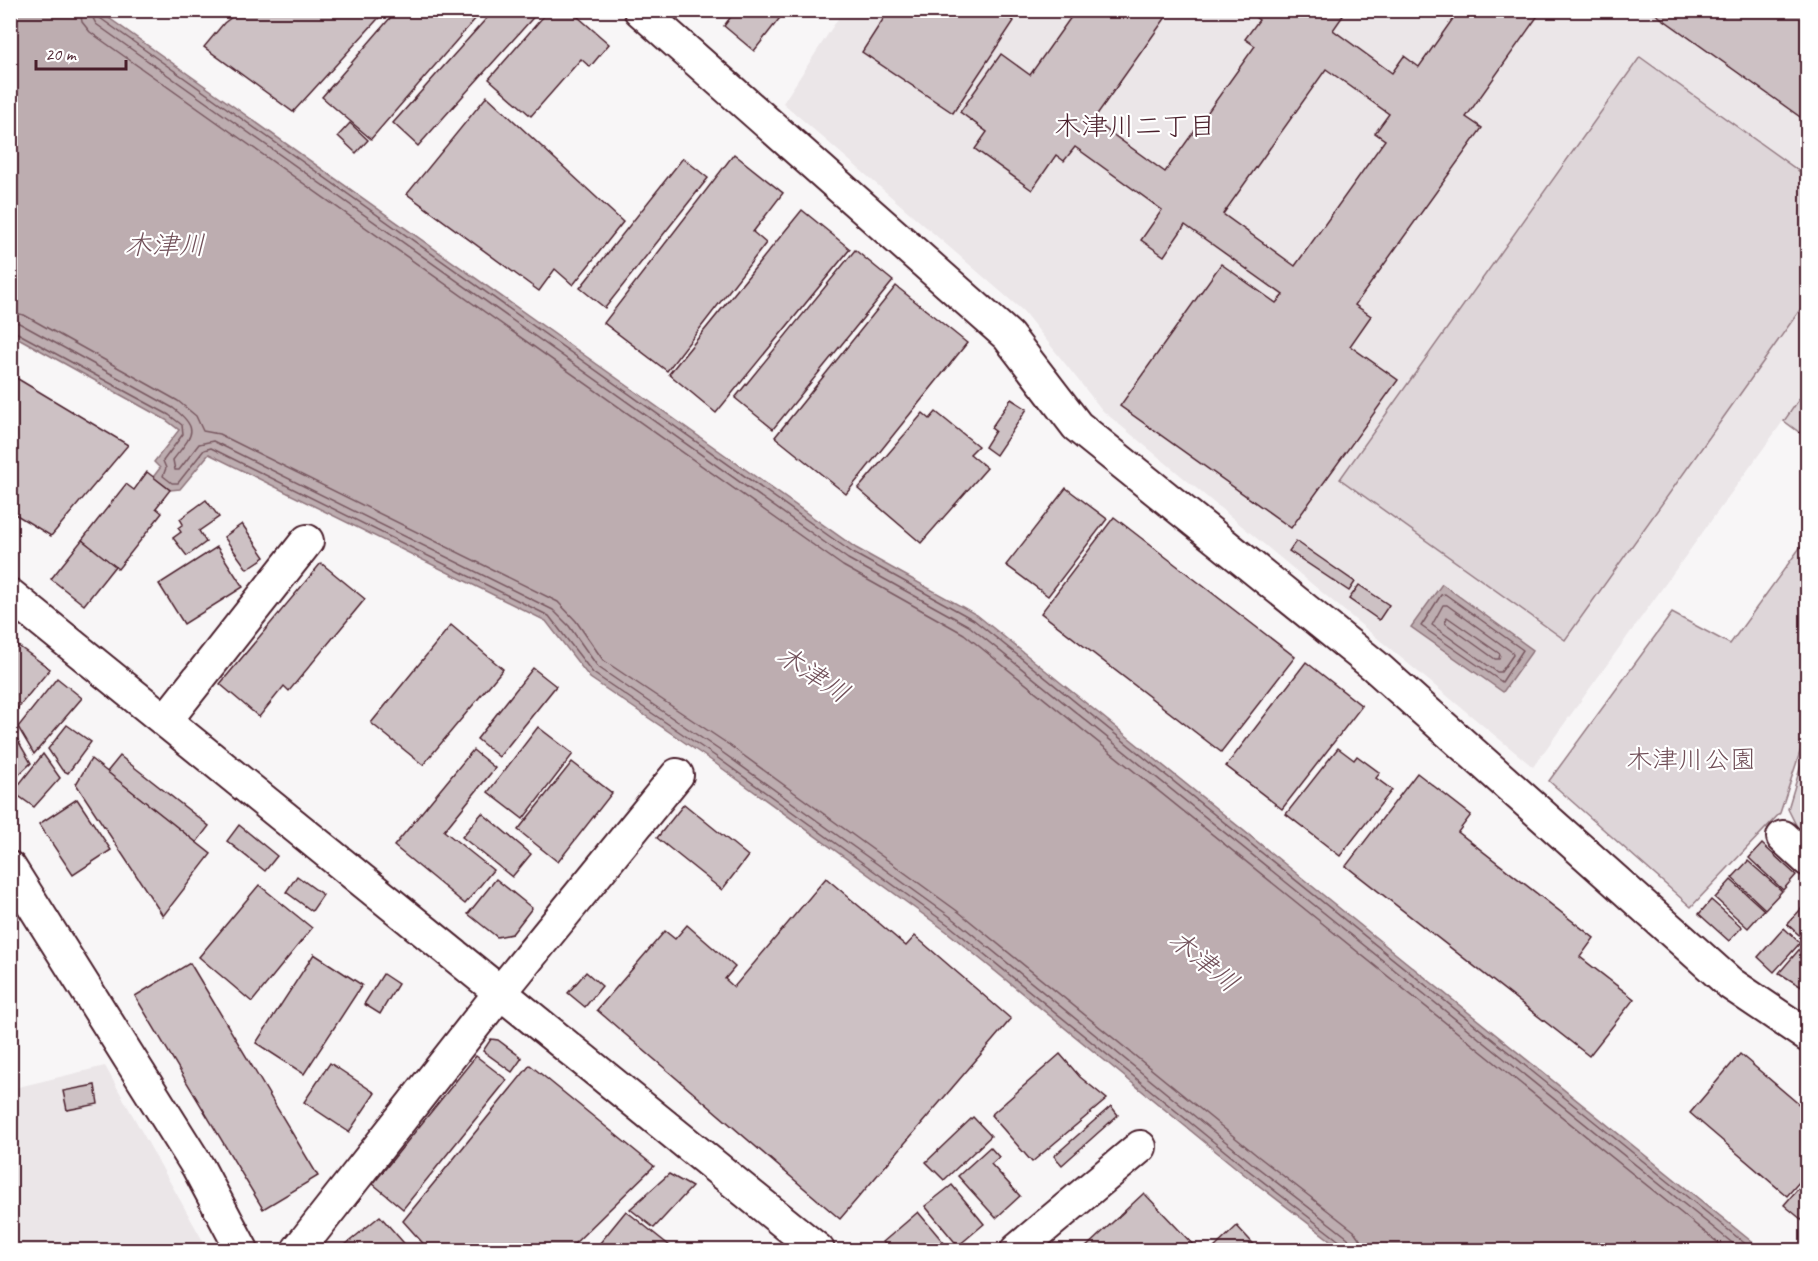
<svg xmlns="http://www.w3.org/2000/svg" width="1818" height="1261" viewBox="0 0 1818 1261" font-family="Caveat,'Klee One',sans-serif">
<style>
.built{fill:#ebe6e8}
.green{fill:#ded6d9;stroke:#947a82;stroke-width:1.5}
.water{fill:#bdadb0;stroke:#8f747b;stroke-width:1.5}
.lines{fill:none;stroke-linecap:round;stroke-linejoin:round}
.shore{stroke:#785860;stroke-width:1.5}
.building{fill:#cdc1c4;stroke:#4a1f2b;stroke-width:1.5;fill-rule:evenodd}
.minor-casing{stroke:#4a1f2b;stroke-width:36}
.minor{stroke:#fff;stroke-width:32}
.labels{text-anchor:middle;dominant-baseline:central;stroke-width:4.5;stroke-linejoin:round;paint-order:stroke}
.park-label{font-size:26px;fill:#6f4d56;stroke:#fff}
.neighbourhood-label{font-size:27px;fill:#4a1f2b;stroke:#fff}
.water-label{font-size:27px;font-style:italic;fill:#72515a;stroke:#fff}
</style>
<rect width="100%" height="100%" fill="#f8f6f7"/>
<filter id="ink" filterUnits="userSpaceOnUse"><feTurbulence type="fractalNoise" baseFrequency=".0167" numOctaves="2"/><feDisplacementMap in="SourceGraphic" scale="12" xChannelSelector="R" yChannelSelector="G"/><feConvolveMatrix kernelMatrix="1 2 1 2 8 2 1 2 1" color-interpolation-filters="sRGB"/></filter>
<g filter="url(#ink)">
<g class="built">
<polygon points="843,11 1807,11 1807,388 1533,767 1103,411 1023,311 783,103"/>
<polygon points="105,1066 208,1250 11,1250 10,1089"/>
</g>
<g class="green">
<polygon points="1640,57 1807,177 1807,300 1565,640 1340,479"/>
<polygon points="1807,388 1807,438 1784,421"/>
<polygon points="1807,538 1807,731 1780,813 1691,907 1549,781 1672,613 1730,644"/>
<polygon points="1807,745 1807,839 1800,833 1788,809"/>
</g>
<g class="water">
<polygon points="11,11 99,11 856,548 977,615 1762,1250 1343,1250 1245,1175 946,931 712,761 590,678 546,621 209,454 180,489 170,490 153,477 160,468 154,462 179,430 166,420 11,334"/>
<polygon points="1442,584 1533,650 1503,692 1411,627"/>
</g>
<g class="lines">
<g class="shore">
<polyline points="80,10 82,22 90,32 843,566 964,634 1727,1250"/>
<polyline points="89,10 96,24 848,559 969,626 1741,1250"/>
<polyline points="97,10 100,18 853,553 974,620 1753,1250"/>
<polyline points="10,312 24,315 178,401 196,416 203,431 219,434 558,602 576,621 603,660 725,742 960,913 1259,1157 1354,1231 1361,1241 1362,1250"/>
<path d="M 10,321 L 19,323 L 173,408 C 202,430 191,436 173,460 L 175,470 L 179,470 L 199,444 L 213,441 L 553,610 L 569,626 L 598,667 L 719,750 L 955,920 L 1253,1164 L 1348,1238 L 1353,1250"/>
<polyline points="10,329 169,415 182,425 183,434 163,461 166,468 163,476 172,483 178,483 204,450 211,448 549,616 593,673 715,756 950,926 1248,1170 1342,1243 1345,1250"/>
<polygon points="1445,594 1523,650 1502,682 1421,626 1441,595"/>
<polygon points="1443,605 1447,605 1512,652 1513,655 1501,672 1497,672 1432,625"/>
<polygon points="1447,617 1500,654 1499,659 1495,659 1445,623"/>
</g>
</g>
<g class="building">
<polygon points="241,10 386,10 293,112 204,47 224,23"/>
<polygon points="397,10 483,10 371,139 322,97"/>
<polygon points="494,10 539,11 418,146 393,123"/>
<polygon points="549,10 570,10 609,44 590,67 581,59 531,116 489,79"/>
<polygon points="736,10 786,10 754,51 724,26"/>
<polygon points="889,10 997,10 1014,21 953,113 862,52"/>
<path d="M 1076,10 L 1171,10 L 1093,120 L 1165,172 L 1255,46 L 1245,39 L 1259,20 L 1245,10 L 1347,10 L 1333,30 L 1392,73 L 1404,56 L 1419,67 L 1459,10 L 1542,10 L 1466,117 L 1482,128 L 1355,305 L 1371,316 L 1350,346 L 1398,380 L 1291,528 L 1120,406 L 1221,264 L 1276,303 L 1283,295 L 1185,225 L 1164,256 L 1141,240 L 1162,210 L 1075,147 L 1064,161 L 1056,155 L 1032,190 L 975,149 L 987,132 L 960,112 L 1001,54 L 1030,75 ZM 1326,69 L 1389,114 L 1375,133 L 1385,140 L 1295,266 L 1223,214 Z"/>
<polygon points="1650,10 1808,10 1808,113 1803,119"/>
<polygon points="487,96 623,222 573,285 555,269 539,291 407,194"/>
<polygon points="350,123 368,140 356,153 338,136"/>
<polygon points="734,154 783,193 753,232 766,243 667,371 604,323"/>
<polygon points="683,158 708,178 605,308 580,288"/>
<polygon points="802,210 850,249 716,413 669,374"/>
<polygon points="855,250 893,281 773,429 735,398"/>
<polygon points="896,286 967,343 846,494 775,437"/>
<polygon points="13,376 128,445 51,536 10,511 10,382"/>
<polygon points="1011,399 1027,409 996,455 985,447 995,431 991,428"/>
<polygon points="936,412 978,446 970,454 987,468 921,543 858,489 923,413 930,419"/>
<polygon points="147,472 170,490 156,508 162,513 118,569 82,540 126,484 134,490"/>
<polygon points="1066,488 1107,519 1048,596 1006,565"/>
<polygon points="206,500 219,517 199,531 206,542 187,556 173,538 181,532 178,528 183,524 180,519"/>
<polygon points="1114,517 1295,657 1221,752 1041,613"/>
<polygon points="242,524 265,557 247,569 224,537"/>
<polygon points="82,540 115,566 84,605 51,579"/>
<polygon points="1296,541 1355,582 1349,591 1289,551"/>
<polygon points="217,547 243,587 184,624 159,584"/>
<polygon points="321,563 365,599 289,691 284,686 259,717 220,684"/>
<polygon points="1359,585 1389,605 1379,620 1349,599"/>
<polygon points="451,625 503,669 423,765 371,723"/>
<polygon points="10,640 50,669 16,710 10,701"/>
<polygon points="1306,662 1362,706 1282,809 1226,766"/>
<polygon points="533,668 556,686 499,757 477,739"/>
<polygon points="57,678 82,698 34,754 18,727"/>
<polygon points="67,725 91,742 68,773 62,770 48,749"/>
<polygon points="10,727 31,763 10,783"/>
<polygon points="538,727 573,754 523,819 488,792"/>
<polygon points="1338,748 1354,760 1357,756 1380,773 1376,778 1392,790 1340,856 1286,814"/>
<polygon points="473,750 495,768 444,831 493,870 465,904 394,846"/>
<polygon points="43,754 60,778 34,807 13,792"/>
<polygon points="120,756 209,826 196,843 107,772"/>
<polygon points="91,759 211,854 163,916 76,784"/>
<polygon points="572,762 612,793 558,862 518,830"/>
<polygon points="1417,773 1471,815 1458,832 1594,938 1580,957 1634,999 1589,1056 1346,866"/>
<polygon points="77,799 111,850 73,875 39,824"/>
<polygon points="684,804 748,856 722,890 657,838"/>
<polygon points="482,813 531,854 512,877 462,837"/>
<polygon points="239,825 277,856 265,871 227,841"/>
<polygon points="1762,844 1796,875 1783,890 1749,858"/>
<polygon points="1748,861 1782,891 1765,909 1732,878"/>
<polygon points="297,876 323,895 312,911 286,892"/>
<polygon points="826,878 906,946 915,936 1011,1019 840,1219 597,1010 665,931 675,939 687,925 735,967 725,979 734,987"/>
<polygon points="496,879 532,908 512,934 497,937 468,914"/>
<polygon points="1731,880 1764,910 1748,928 1715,898"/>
<polygon points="259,885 312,928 252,1002 199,957"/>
<polygon points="1711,900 1742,927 1729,941 1699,914"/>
<polygon points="1802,908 1808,914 1808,943 1787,924"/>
<polygon points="1784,928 1800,943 1774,972 1758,957"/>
<polygon points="1803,945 1808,949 1808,978 1800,986 1779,973"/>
<polygon points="314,954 362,985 304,1074 256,1043"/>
<polygon points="190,963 318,1176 263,1209 135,996"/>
<polygon points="586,972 602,986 585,1007 568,993"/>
<polygon points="383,974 398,984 380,1014 364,1004"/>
<polygon points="491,1039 498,1040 522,1058 512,1072 483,1051"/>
<polygon points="1060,1054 1080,1077 1107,1099 1032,1162 991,1115"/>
<polygon points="1740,1054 1808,1112 1808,1172 1787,1196 1690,1113"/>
<polygon points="476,1056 507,1080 403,1209 373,1184"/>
<polygon points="330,1063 375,1093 349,1132 304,1102"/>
<polygon points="530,1065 654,1166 568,1250 429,1250 403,1221"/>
<polygon points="95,1085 98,1104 67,1110 63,1091"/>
<polygon points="1111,1106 1118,1115 1062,1165 1054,1156"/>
<polygon points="973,1117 991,1136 944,1180 926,1162"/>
<polygon points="990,1147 999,1157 991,1164 1020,1196 996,1218 958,1176"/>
<polygon points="669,1174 692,1187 654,1228 630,1209"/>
<polygon points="1808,1177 1808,1225 1784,1205"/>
<polygon points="952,1185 984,1224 958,1246 925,1206"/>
<polygon points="1144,1193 1198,1250 1083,1250"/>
<polygon points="626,1211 675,1250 609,1250 600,1243"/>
<polygon points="918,1212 950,1250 890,1250 883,1242"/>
<polygon points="380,1216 410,1250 339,1250"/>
<polygon points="1237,1226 1259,1250 1212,1250"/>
</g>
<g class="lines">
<g class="minor-casing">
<g id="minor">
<polyline points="640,10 1008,336 1077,426 1375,666 1731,984 1808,1036"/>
<polyline points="10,595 818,1250"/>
<polyline points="166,720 307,541"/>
<polyline points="1783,837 1808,860"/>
<polyline points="10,868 198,1167 242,1250"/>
<polyline points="298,1250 499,994 677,775"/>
<polyline points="1017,1250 1140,1147"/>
</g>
</g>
<use href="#minor" class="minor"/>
</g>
</g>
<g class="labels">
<g class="park-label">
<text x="1691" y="759">木津川公園</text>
</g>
<g class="neighbourhood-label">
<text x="1135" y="126">木津川二丁目</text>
</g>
<g class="water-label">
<text x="165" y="245">木津川</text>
<text transform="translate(813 674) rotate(33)">木津川</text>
<text transform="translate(1204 961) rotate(39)">木津川</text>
</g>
</g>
<rect width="1818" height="1261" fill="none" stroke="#fff" stroke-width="36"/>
<rect x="18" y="18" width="1782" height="1225" fill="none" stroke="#4a1f2b" stroke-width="2" filter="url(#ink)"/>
<path d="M36 60v9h90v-9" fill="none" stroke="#4a1f2b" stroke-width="3"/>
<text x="45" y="60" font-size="18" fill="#4a1f2b" stroke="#ffffff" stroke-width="4.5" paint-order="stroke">20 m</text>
</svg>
